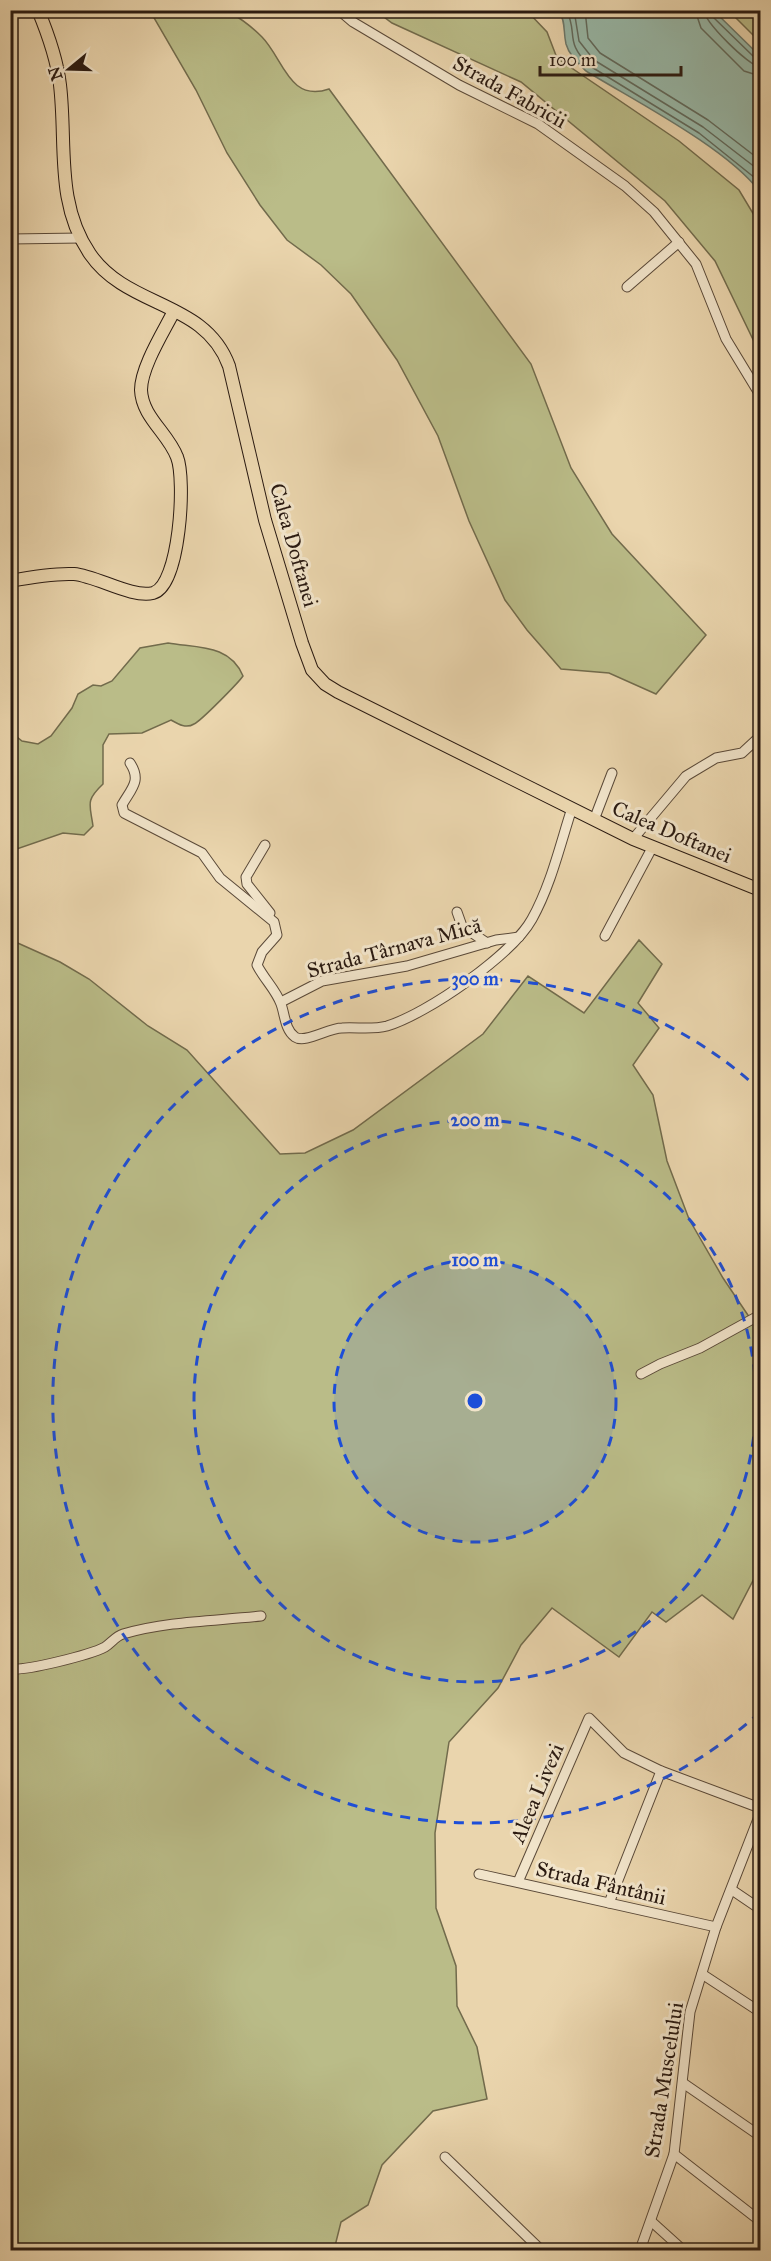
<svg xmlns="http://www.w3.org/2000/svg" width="771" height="2261" viewBox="0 0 771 2261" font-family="'IM FELL Great Primer',serif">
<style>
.green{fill:#babc88;stroke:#726b4c;stroke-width:1.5}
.water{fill:#98b9a9;stroke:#6c796c;stroke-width:1.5}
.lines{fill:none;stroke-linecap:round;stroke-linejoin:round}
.shore{stroke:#616a5d;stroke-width:1.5}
.minor-casing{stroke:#5a4938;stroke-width:11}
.major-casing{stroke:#2a1a11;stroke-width:14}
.minor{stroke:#f1e4ca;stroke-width:9}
.major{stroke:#ead5ad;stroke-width:12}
.ring{fill:none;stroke:#1d4ed8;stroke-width:3;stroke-dasharray:10 8}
.labels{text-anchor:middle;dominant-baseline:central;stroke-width:6;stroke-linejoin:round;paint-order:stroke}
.street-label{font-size:21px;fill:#2a1a11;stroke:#f1e4ca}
.centre{fill:#1d4ed8;stroke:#f1e4ca;stroke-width:3}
.ring-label{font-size:18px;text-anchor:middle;font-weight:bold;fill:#1d4ed8;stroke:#f1e4ca;stroke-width:6;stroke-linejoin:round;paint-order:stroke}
</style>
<rect width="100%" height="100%" fill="#ead5ad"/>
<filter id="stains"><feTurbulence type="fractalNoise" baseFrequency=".00333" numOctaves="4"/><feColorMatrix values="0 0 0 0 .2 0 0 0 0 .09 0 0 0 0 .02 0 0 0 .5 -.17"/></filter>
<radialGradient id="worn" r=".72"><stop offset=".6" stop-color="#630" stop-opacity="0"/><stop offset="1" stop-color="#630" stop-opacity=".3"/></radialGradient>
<g class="green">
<path d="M 150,11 C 164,10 220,7 229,12 C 240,18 254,29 262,37 C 283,58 289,103 329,89 L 531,364 L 571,468 L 612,534 L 706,635 L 656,694 L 609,673 L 561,669 L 527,630 L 505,600 L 469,521 L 438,436 L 397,360 L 351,294 L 321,265 L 287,240 L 260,205 L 227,153 L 196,90 Z"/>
<polygon points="376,11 527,11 547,32 557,58 679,141 739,190 760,225 760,354 715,261 665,201 521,82 392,23"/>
<polygon points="729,11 760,11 760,42"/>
<path d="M 168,643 C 197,648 230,644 243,676 C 239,682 201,721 194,724 C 186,729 178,724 171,720 L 142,733 L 109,734 L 103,745 L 103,784 C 85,801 90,804 93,826 L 84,835 L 63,833 L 11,851 L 11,710 L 14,715 L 12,733 L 22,741 L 38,744 L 51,736 L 72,708 L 78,694 L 93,685 L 101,686 L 112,681 L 140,648 Z"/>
<polygon points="11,940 60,962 89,979 148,1026 187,1050 280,1154 305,1153 353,1130 483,1034 528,976 584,1013 639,940 662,964 638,1003 659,1028 633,1065 653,1095 667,1161 689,1219 723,1278 760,1333 760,1567 733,1619 702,1595 666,1622 652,1612 619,1657 552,1608 521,1645 498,1688 449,1742 435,1833 436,1908 456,1966 457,2006 477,2047 487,2099 433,2111 382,2165 368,2205 341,2222 334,2250 11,2250"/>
</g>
<path class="water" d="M 559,11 L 714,11 L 760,56 L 760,192 C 727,148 635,101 586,71 C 578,63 569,55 566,44 C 563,31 566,22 559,11 Z"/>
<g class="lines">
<g class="shore">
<path d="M 566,10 C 579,33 563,41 590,66 L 699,133 L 760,182"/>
<polyline points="574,10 579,41 594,60 703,127 760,171"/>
<polyline points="585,10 588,38 600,53 708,120 760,160"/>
<polyline points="695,10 701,28 744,71 760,76"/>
<path d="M 704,10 C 704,22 749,66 760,67"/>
<polyline points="711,10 713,17 754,57 760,59"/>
</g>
<g class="minor-casing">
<g id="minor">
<polyline points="339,10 353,22 459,85 538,124 625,186 654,212 696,264 726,339 760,395"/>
<polyline points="10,239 81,238"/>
<polyline points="627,287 679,242"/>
<path d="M 130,763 C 142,781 131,789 122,805 L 124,813 L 202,853 L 220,878 L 274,922 L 277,935 L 262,952 L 257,965 C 264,979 276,990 281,1004 C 285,1015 285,1030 295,1037 C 305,1044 328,1028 342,1028 C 358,1027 372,1030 387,1026 C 427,1014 512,955 532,919 C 551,885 560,845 572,808"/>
<polyline points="594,820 612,773"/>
<polyline points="633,839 686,776 716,758 742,753 756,740"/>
<polyline points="265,845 246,877 247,884 270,913"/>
<polyline points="457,912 462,926 487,943"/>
<polyline points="605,936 652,848"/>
<polyline points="281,1002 322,981 407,966 496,940 519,937"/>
<polyline points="641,1374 660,1364 700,1348 760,1315"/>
<path d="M 10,1669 C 26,1671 90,1655 105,1647 C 111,1643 116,1636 123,1634 C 168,1621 215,1621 261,1616"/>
<polyline points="479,1874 716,1927"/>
<polyline points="518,1882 589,1718 624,1753 661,1771 760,1808"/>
<polyline points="732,1890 760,1909"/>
<polyline points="609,1903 661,1771"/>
<polyline points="702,1974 760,2012"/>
<polyline points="683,2083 760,2136"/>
<polyline points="674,2154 760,2221"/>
<polyline points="445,2157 541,2250"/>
<polyline points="652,2222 683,2250"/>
<polyline points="640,2250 674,2154 690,2012 716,1927 760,1814"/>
</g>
</g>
<g class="major-casing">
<g id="major">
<path d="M 38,10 C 48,34 57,59 60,85 C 67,143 55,203 90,254 C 128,309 205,300 229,366 L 265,520 L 302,643 L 312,670 L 325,684 L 338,692 L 633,839 L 760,890"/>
<path d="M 10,581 C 31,577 53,573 74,574 C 97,576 131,598 153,593 C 180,586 186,479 177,457 C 168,433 142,417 141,390 C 141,367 164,331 174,311"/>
</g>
</g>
<use href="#minor" class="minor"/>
<use href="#major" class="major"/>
</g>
<circle cx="475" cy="1401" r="141" fill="#1d4ed8" fill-opacity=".12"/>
<g class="ring">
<circle cx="475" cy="1401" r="141"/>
<circle cx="475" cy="1401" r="281"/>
<path d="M760 1712A422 422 0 1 1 760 1090"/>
</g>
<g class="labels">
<g class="street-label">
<text transform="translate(510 92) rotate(29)">Strada Fabricii</text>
<text transform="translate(294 545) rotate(74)">Calea Doftanei</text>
<text transform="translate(672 832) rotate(23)">Calea Doftanei</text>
<text transform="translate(394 948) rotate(-15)">Strada Târnava Mică</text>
<text transform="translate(537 1793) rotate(-67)">Aleea Livezi</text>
<text transform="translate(601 1883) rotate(13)">Strada Fântânii</text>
<text transform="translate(664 2080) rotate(-81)">Strada Muscelului</text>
</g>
</g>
<circle cx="475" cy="1401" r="9" class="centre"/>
<g class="ring-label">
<text x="475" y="985">300 m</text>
<text x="475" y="1126">200 m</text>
<text x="475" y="1266">100 m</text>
</g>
<rect width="771" height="2261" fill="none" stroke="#ead5ad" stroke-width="36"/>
<rect x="12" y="12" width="747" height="2237" fill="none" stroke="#2a1a11" stroke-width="3"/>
<rect x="18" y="18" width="735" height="2225" fill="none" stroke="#2a1a11" stroke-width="1.5"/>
<g transform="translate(69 69) rotate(251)" stroke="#f1e4ca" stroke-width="4.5" paint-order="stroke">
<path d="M0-4.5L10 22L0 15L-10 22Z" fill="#2a1a11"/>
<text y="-9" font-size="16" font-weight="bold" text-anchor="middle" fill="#2a1a11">N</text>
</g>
<path d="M540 66v9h141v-9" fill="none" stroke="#2a1a11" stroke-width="3"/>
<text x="549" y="66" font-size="18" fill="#2a1a11" stroke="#f1e4ca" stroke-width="4.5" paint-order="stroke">100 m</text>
<rect width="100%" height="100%" filter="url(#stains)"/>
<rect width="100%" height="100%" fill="url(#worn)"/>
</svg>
